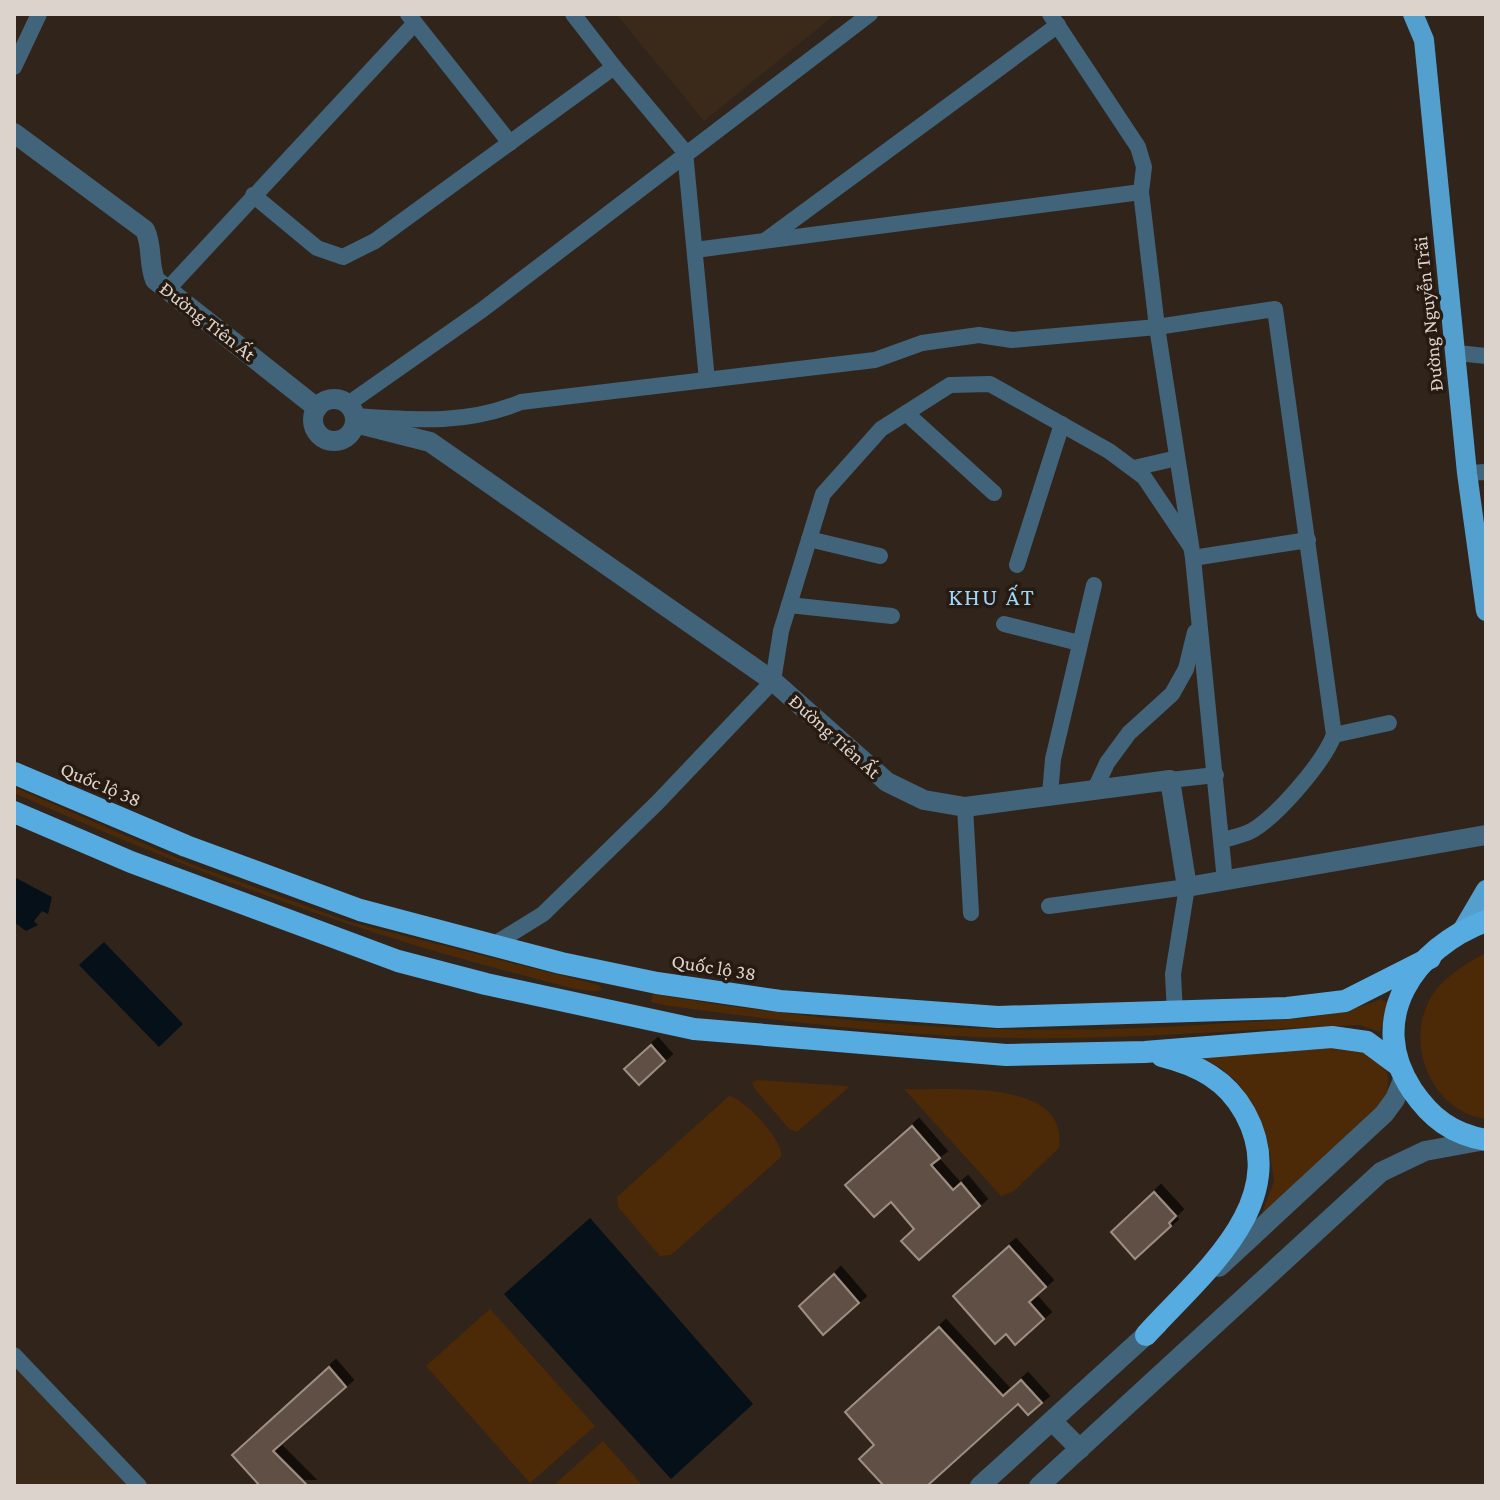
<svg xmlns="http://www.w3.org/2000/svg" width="1500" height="1500" viewBox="0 0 1500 1500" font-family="'Crimson Pro',serif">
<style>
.built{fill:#3b291a}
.green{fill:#4c2a08}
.water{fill:#051018}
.building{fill:#5e5044;stroke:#9e8e81;stroke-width:2;filter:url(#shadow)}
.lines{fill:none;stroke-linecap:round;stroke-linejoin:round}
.minor{stroke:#41647b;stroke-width:16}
.tertiary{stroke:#41647b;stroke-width:20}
.primary{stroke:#53a0cf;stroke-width:20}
.trunk{stroke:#56ace0;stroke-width:22}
.labels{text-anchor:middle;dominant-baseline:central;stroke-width:7;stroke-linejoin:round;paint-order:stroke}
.street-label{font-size:20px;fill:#dbd3cc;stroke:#271b11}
.quarter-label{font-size:24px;letter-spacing:2px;fill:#9cd7fc;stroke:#271b11}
</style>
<defs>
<filter id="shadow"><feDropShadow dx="7" dy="-7" stdDeviation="0" flood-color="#0009"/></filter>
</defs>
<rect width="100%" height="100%" fill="#31241a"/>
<g class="built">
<polygon points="616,14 836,14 704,121"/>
<polygon points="14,1361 135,1486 14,1486"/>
</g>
<g class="green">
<path d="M 14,787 L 188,863 L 350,922 L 599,985 L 602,990 C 588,995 543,980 526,976 C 348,931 181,867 14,793 Z"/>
<path d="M 1486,953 L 1486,1119 C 1433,1112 1405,1047 1429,1001 C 1440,979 1465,964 1486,953 Z"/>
<path d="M 653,994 C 841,1026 1023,1038 1214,1024 C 1269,1020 1330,1021 1381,999 L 1388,1003 L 1380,1032 L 1360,1025 C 1245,1029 1130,1040 1014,1038 C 897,1036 780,1021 663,1005 L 651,1002 Z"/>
<path d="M 1349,1046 C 1380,1058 1395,1064 1385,1100 L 1261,1216 L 1274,1181 L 1267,1137 L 1239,1084 L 1219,1067 L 1193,1053 Z"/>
<polygon points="757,1080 846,1086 849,1087 797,1132 789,1129 755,1089 752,1083"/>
<path d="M 904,1089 C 948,1091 1069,1077 1059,1148 L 1014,1191 L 1001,1196 Z"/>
<path d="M 729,1096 C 744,1098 785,1142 781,1157 L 671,1255 L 660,1256 L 618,1207 L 617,1197 Z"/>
<polygon points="490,1309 595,1426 530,1483 426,1366"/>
<polygon points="603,1441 643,1486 553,1486"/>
</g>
<g class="water">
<polygon points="14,877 52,897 48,914 42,911 34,921 38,925 26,931 14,922"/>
<polygon points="104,942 183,1024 159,1047 79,965"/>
<polygon points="590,1218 753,1404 671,1479 504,1294"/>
</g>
<g class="building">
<polygon points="651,1045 665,1061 639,1085 624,1069"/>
<polygon points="912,1126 940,1158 931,1165 953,1190 961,1183 980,1206 919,1260 901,1241 914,1229 891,1202 874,1217 845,1185"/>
<polygon points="1154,1192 1176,1216 1169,1223 1171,1226 1135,1259 1111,1232"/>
<polygon points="1009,1246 1046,1287 1029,1302 1044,1319 1015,1345 1006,1334 995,1344 953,1296"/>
<polygon points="834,1274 859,1303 823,1335 799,1306"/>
<polygon points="939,1327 1003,1396 1021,1380 1042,1403 1028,1415 1018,1404 927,1486 884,1486 859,1459 874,1445 845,1412"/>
<polygon points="329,1367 346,1387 273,1451 308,1486 260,1486 232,1455"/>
</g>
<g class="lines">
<g class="minor">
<polyline points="573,14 614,67"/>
<polyline points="1050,14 1138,147 1144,167 1141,192 1157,327 1193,558 1225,881"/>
<polyline points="415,23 510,143"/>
<polyline points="14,67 39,14"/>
<polyline points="253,195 317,248 343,257 375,241 614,67 685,152 707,380"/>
<polyline points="766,240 1058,25"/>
<polyline points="695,250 1141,192"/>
<polyline points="166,291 415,23 408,14"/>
<polyline points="1457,353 1486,356"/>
<polyline points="348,404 482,310 870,14"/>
<polyline points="906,413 994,493"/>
<path d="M 355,416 C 413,420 467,425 521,402 L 875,360 L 922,343 L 979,335 L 1012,340 L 1157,327 L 1275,309 L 1334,735 C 1323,763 1279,814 1253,830 C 1245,835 1233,837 1223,840"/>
<polyline points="1134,468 1177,458"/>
<polyline points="1467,473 1486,472"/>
<polyline points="809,539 880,556"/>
<polyline points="1193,558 1308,540"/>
<polyline points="1017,565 1062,424"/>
<polyline points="789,605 892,616"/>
<polyline points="1004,624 1079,643"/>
<polyline points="1334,735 1389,723"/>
<polyline points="1170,780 1216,775"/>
<polyline points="1095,789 1107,763 1129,733 1172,694 1186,669 1195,632"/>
<polyline points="1050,795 1053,759 1094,585"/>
<polyline points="965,807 971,913"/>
<polyline points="1049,906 1187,887 1173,974 1175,1013"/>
<polyline points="491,946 543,914 658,802 773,681 781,631 823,494 881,429 950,385 990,384 1109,451 1144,477 1191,547"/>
<polyline points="14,1355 139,1486"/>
</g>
<g class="tertiary">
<path d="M 14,133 L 145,230 C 153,247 148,262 155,280 L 317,408"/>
<circle cx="334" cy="420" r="21"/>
<polyline points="355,423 430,442 773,681 887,782 924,800 965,807 1170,780 1187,887 1486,835"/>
<polyline points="1219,1267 1384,1114 1395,1099 1404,1077"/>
<polyline points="1052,1421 1080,1449"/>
<polyline points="980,1486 1158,1324"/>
<polyline points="1039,1486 1381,1172 1425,1151 1485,1140"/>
</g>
<g class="primary">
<polyline points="1413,14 1424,40 1467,473 1486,611"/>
<polyline points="1462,931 1486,890"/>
</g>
<g class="trunk">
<polyline points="14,773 186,846 360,910 561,963 657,983 780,1001 998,1017 1287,1008 1345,1001 1430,958"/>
<polyline points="14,812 131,862 398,961 486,984 694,1029 1006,1055 1145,1052 1332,1037 1367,1042 1398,1065"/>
<path d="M 1486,921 C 1414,948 1365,1019 1412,1090 C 1431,1118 1452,1134 1486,1140"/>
<path d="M 1146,1335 C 1200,1275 1294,1203 1245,1113 C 1227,1080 1198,1065 1162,1056"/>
</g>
</g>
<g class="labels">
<g class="street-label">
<text transform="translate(1428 314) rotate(-96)">Đường Nguyễn Trãi</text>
<text transform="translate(208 321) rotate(38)">Đường Tiên Ất</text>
<text transform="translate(835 736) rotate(42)">Đường Tiên Ất</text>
<text transform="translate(101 784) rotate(23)">Quốc lộ 38</text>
<text transform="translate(714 967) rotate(9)">Quốc lộ 38</text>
</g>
<g class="quarter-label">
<text x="992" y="596">KHU ẤT</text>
</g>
</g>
<rect width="1500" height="1500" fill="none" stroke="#dbd3cc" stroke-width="32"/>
</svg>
